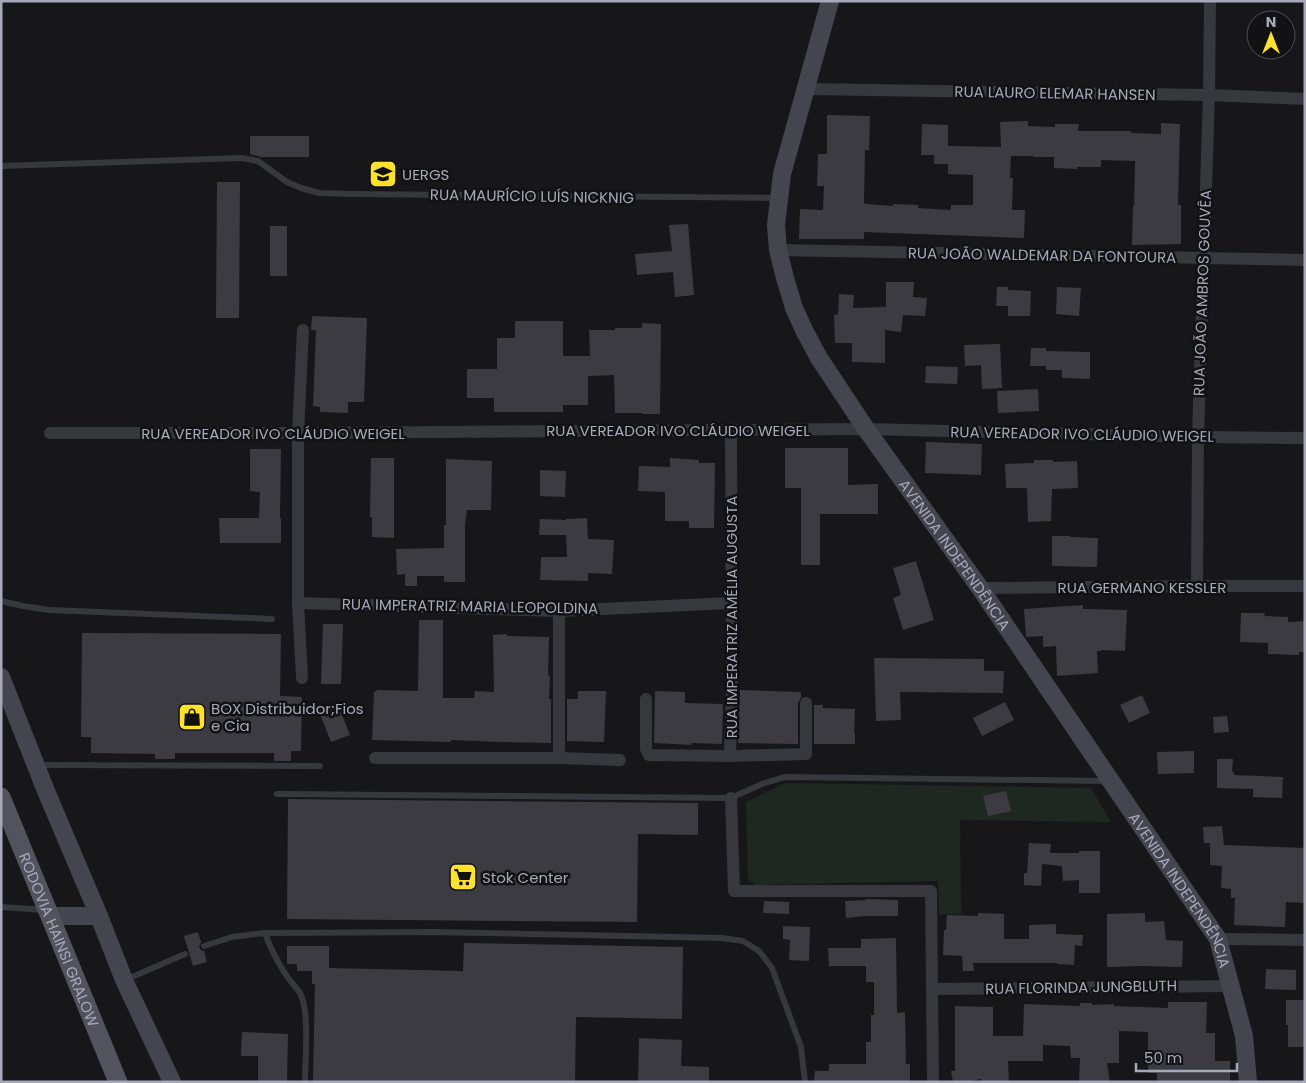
<svg xmlns="http://www.w3.org/2000/svg" width="1306" height="1083" viewBox="0 0 1306 1083" font-family="Poppins,sans-serif">
<style>
.green{fill:#1e2821}
.building{fill:#3c3b41}
.lines{fill:none;stroke-linecap:round;stroke-linejoin:round}
.lane{stroke:#37373e;stroke-width:6}
.street{stroke:#37373e;stroke-width:12}
.secondary{stroke:#45454f;stroke-width:18}
.primary{stroke:#53535e;stroke-width:19}
.labels{text-anchor:middle;dominant-baseline:central;stroke-width:5;stroke-linejoin:round;paint-order:stroke}
.street-label{font-size:15px;fill:#a7a9ba;stroke:#121214}
.poi-label{font-size:15px;fill:#a7a9ba;stroke:#121214;text-anchor:start}
</style>
<rect width="100%" height="100%" fill="#171719"/>
<polygon class="green" points="785,783 1091,788 1111,822 960,820 961,914 939,915 938,881 755,885 748,879 746,802"/>
<g class="building">
<polygon points="827,115 870,116 869,150 865,150 864,203 865,203 865,204 893,206 893,204 918,205 918,208 951,210 951,205 973,205 973,175 948,174 948,164 934,164 934,155 921,155 922,124 948,125 948,146 1001,147 1000,122 1028,121 1028,126 1055,127 1055,124 1079,124 1078,131 1131,131 1131,133 1161,134 1161,123 1180,124 1178,205 1181,205 1181,244 1132,245 1133,206 1134,206 1135,161 1101,160 1101,167 1077,167 1077,169 1054,168 1054,157 1033,157 1033,156 1011,156 1010,178 1013,178 1012,210 1025,210 1024,238 864,232 864,239 799,239 800,209 823,210 824,186 817,186 818,154 827,154"/>
<polygon points="250,136 309,136 309,157 261,157 250,154"/>
<polygon points="217,182 240,182 239,318 216,318"/>
<polygon points="688,224 694,295 675,297 673,272 637,275 635,254 672,251 669,225"/>
<rect x="270" y="226" width="17" height="50"/>
<polygon points="886,282 914,282 913,297 927,298 925,316 903,315 901,332 885,330 885,363 852,362 852,343 835,343 834,315 838,314 839,294 854,295 853,308 886,307"/>
<polygon points="997,287 1008,287 1008,290 1031,291 1030,316 1008,316 1008,306 996,306"/>
<polygon points="1057,287 1081,288 1079,316 1056,314"/>
<polygon points="312,316 367,318 364,402 348,402 348,413 320,412 320,407 313,406 316,330 311,330"/>
<polygon points="515,321 563,321 563,356 590,356 589,330 615,330 615,328 642,328 642,323 661,324 660,414 642,414 642,413 615,413 614,375 588,376 588,405 563,405 563,412 494,412 494,398 467,398 467,369 497,369 497,338 515,338"/>
<polygon points="1000,344 1002,388 982,389 981,365 965,366 964,345"/>
<polygon points="1031,348 1046,348 1046,351 1090,352 1090,379 1062,378 1062,370 1046,370 1046,366 1030,366"/>
<polygon points="926,366 958,367 957,384 925,383"/>
<polygon points="1038,389 1039,411 998,413 997,391"/>
<polygon points="926,442 982,444 981,475 925,473"/>
<polygon points="785,448 848,448 848,485 878,484 878,514 820,514 820,565 801,565 801,488 785,488"/>
<polygon points="250,449 281,449 280,518 281,518 281,543 220,543 219,518 259,518 260,492 250,491"/>
<polygon points="371,458 394,458 394,538 372,537 372,517 370,517"/>
<polygon points="670,458 699,460 699,463 715,463 714,528 689,528 689,521 665,521 665,492 638,491 639,466 670,467"/>
<polygon points="446,459 492,461 491,510 467,510 465,525 465,582 444,582 444,576 417,576 417,586 405,586 405,574 397,575 396,549 444,548 444,525 446,525"/>
<polygon points="1034,460 1053,460 1053,462 1077,461 1078,488 1052,489 1051,521 1028,522 1027,488 1006,488 1005,464 1034,463"/>
<polygon points="540,470 566,471 565,497 540,496"/>
<polygon points="587,518 588,539 614,540 612,574 588,573 588,581 540,580 541,557 567,557 566,535 539,535 540,519 566,520 566,519"/>
<polygon points="1052,536 1070,536 1070,537 1098,538 1097,567 1052,566"/>
<polygon points="916,561 934,620 903,630 893,598 901,595 893,568"/>
<polygon points="1083,605 1083,609 1127,610 1125,651 1101,650 1101,651 1097,651 1098,673 1057,676 1056,646 1043,647 1043,636 1026,637 1024,609"/>
<polygon points="1241,613 1265,613 1264,616 1288,617 1288,622 1305,621 1305,652 1299,652 1299,655 1268,654 1268,643 1240,642"/>
<polygon points="419,620 443,620 443,698 474,698 475,691 494,692 493,635 507,634 507,636 549,637 548,675 550,676 549,699 551,699 551,743 500,742 451,740 451,742 372,740 374,692 378,690 418,691"/>
<polygon points="323,624 343,624 341,684 321,684"/>
<polygon points="82,633 281,634 280,696 302,697 301,751 291,751 291,761 274,761 274,753 175,753 175,759 155,759 155,754 91,753 91,737 81,737"/>
<polygon points="874,658 984,659 984,671 1004,671 1003,693 900,692 901,720 876,721"/>
<polygon points="740,690 801,692 801,697 798,703 798,744 738,743"/>
<polygon points="578,691 606,691 604,742 567,741 567,699 578,699"/>
<polygon points="655,691 685,692 685,703 723,704 722,744 692,743 691,745 654,743"/>
<polygon points="1142,695 1150,713 1129,723 1120,705"/>
<polygon points="1005,702 1014,720 982,736 973,718"/>
<polygon points="338,705 350,735 331,742 319,712"/>
<polygon points="814,705 823,705 823,708 855,709 854,733 855,733 855,744 814,744"/>
<polygon points="1227,716 1229,732 1214,733 1213,717"/>
<polygon points="1194,751 1194,773 1158,774 1157,752"/>
<polygon points="1217,759 1233,759 1232,772 1234,772 1234,775 1283,777 1282,798 1253,797 1253,789 1217,788"/>
<polygon points="1006,791 1011,811 988,816 983,796"/>
<polygon points="288,799 698,803 698,835 638,834 637,922 287,919"/>
<polygon points="1222,826 1224,845 1305,848 1305,903 1286,902 1285,927 1234,925 1235,898 1231,898 1231,889 1221,888 1222,866 1210,865 1210,843 1204,843 1203,827"/>
<polygon points="1029,843 1051,844 1050,853 1079,853 1079,851 1100,851 1100,893 1079,893 1079,880 1063,881 1062,866 1042,864 1041,886 1024,885 1024,873 1027,873"/>
<polygon points="866,899 898,900 898,916 865,916 846,918 845,901 866,900"/>
<polygon points="764,901 789,902 789,914 763,913"/>
<polygon points="978,913 1004,914 1004,939 1029,939 1029,925 1056,924 1056,934 1083,935 1082,946 1075,945 1074,965 1057,964 1057,963 973,963 974,971 963,971 962,956 943,955 944,930 946,930 947,915 978,916"/>
<polygon points="1145,913 1145,922 1164,921 1166,940 1183,941 1182,967 1141,966 1107,967 1107,914"/>
<polygon points="783,926 810,927 809,961 789,960 790,940 783,939"/>
<polygon points="198,932 201,942 199,947 201,950 204,951 207,962 193,966 184,936"/>
<polygon points="896,938 897,1013 905,1012 906,1064 910,1064 910,1082 814,1082 815,1071 829,1071 829,1064 866,1064 866,1042 871,1042 871,1015 874,1015 874,982 866,982 866,966 829,966 828,948 861,948 861,939"/>
<polygon points="464,943 683,947 682,1019 576,1017 575,1082 313,1082 315,984 312,984 312,971 297,971 297,964 287,964 287,946 329,946 329,968 463,971"/>
<polygon points="1266,969 1296,970 1296,990 1265,989"/>
<polygon points="1286,1000 1305,1000 1305,1047 1288,1047 1288,1025 1286,1025"/>
<polygon points="1168,1002 1207,1002 1206,1033 1215,1033 1215,1061 1230,1061 1230,1082 1157,1082 1157,1073 1148,1073 1148,1032 1119,1031 1119,1063 1107,1063 1110,1082 1079,1082 1080,1058 1071,1058 1070,1046 1043,1045 1043,1061 1008,1061 1009,1082 981,1082 981,1079 965,1082 953,1082 951,1071 955,1071 955,1006 993,1007 993,1036 1023,1036 1024,1004 1080,1006 1080,1003 1092,1003 1092,1005 1114,1004 1114,1006 1168,1008"/>
<polygon points="242,1032 288,1034 287,1082 258,1082 258,1056 241,1056"/>
<polygon points="639,1038 682,1040 681,1066 709,1067 709,1082 638,1082"/>
</g>
<g class="lines">
<g class="lane">
<polyline points="1,166 242,158 258,161 287,182 301,188 319,193 352,194 778,198"/>
<polyline points="1,601 23,606 49,610 272,619"/>
<polyline points="36,765 320,766"/>
<polyline points="277,794 731,798 762,784 785,777 1107,781"/>
<polyline points="1,907 45,910"/>
<path d="M 265,933 C 270,948 277,961 286,975 C 290,981 296,987 300,993 C 310,1011 305,1060 305,1082"/>
<polyline points="204,946 232,937 265,933 434,932 722,938 743,941 759,951 772,968 801,1047 805,1082"/>
<polyline points="125,980 185,954"/>
</g>
<g class="street">
<polyline points="804,89 1209,95 1305,99"/>
<polyline points="778,250 1305,260"/>
<polyline points="50,433 298,433 866,429 1198,437 1305,438"/>
<polyline points="1197,586 1198,437 1209,95 1210,1"/>
<polyline points="980,588 1197,586 1305,586"/>
<polyline points="298,603 559,611 731,603"/>
<polyline points="559,611 559,758"/>
<polyline points="302,678 298,603 298,433 303,330"/>
<polyline points="646,699 646,749 649,755 730,756 732,682 731,429"/>
<polyline points="730,756 806,754 806,703"/>
<polyline points="375,758 559,758 620,760"/>
<polyline points="731,798 734,891 931,891 933,1082"/>
<polyline points="1218,939 1305,940"/>
<polyline points="932,989 1231,986"/>
</g>
<g class="secondary">
<path id="s1" d="M 830,1 L 782,174 L 776,225 L 778,250 L 785,278 L 794,308 L 805,332 L 819,358 L 866,429 L 980,588 L 1218,939 L 1244,1036 L 1248,1082"/>
<polyline points="1,677 46,791 99,916 124,980 172,1082"/>
<polyline points="50,916 99,916"/>
</g>
<path class="primary" id="s2" d="M 1,797 L 118,1082"/>
</g>
<defs>
<g id="university-square" transform="scale(1.4375)"><rect x="-9" y="-9" width="18" height="18" rx="4" fill="#ffe229" stroke="#121214"/><path d="M0-5L7-2L0 1L-7-2ZM-4 1L0 2.5L4 1V4Q0 6-4 4Z" fill="#111"/></g>
<g id="shop-square" transform="scale(1.4375)"><rect x="-9" y="-9" width="18" height="18" rx="4" fill="#ffe229" stroke="#121214"/><path d="M-5-2.5h2.3a2.7 3.5 0 0 1 5.4 0H5L5.5 6h-11ZM-1.5-2.5h3a1.5 2.3 0 0 0-3 0Z" fill="#111"/></g>
<g id="supermarket-square" transform="scale(1.4375)"><rect x="-9" y="-9" width="18" height="18" rx="4" fill="#ffe229" stroke="#121214"/><path d="M-6-5.5h2.5l.6 2H6L4.5 2H-2.5L-4.4-4H-6ZM-1.5 3.2a1.3 1.3 0 1 0 .1 0ZM3 3.2a1.3 1.3 0 1 0 .1 0Z" fill="#111"/></g>
</defs>
<g fill-rule="evenodd">
<use href="#university-square" x="383" y="174"/>
<use href="#shop-square" x="192" y="717"/>
<use href="#supermarket-square" x="463" y="877"/>
</g>
<g class="labels">
<g class="street-label">
<text transform="translate(1055 93) rotate(1)">RUA LAURO ELEMAR HANSEN</text>
<text transform="translate(532 196) rotate(1)">RUA MAURÍCIO LUÍS NICKNIG</text>
<text transform="translate(1042 255) rotate(1)">RUA JOÃO WALDEMAR DA FONTOURA</text>
<text transform="translate(1202 293) rotate(-88)">RUA JOÃO AMBROS GOUVÊA</text>
<text x="678" y="430">RUA VEREADOR IVO CLÁUDIO WEIGEL</text>
<text x="273" y="433">RUA VEREADOR IVO CLÁUDIO WEIGEL</text>
<text transform="translate(1082 434) rotate(1)">RUA VEREADOR IVO CLÁUDIO WEIGEL</text>
<text stroke="none"><textPath href="#s1" startOffset="611">AVENIDA INDEPENDÊNCIA</textPath></text>
<text x="1142" y="587">RUA GERMANO KESSLER</text>
<text transform="translate(470 606) rotate(1)">RUA IMPERATRIZ MARIA LEOPOLDINA</text>
<text transform="translate(731 617) rotate(-90)">RUA IMPERATRIZ AMÉLIA AUGUSTA</text>
<text stroke="none"><textPath href="#s1" startOffset="1016">AVENIDA INDEPENDÊNCIA</textPath></text>
<text stroke="none"><textPath href="#s2" startOffset="154">RODOVIA HAINSI GRALOW</textPath></text>
<text transform="translate(1081 987) rotate(-1)">RUA FLORINDA JUNGBLUTH</text>
</g>
<g class="poi-label">
<text x="402" y="174">UERGS</text>
<text x="211" y="708">BOX Distribuidor;Fios<tspan x="211" dy="17">e Cia</tspan></text>
<text x="482" y="877">Stok Center</text>
</g>
</g>
<rect width="1306" height="1083" fill="none" stroke="#a7a9ba" stroke-width="5"/>
<g transform="translate(1271 35)"><circle r="24" fill="#121214" stroke="#4e4e56"/>
<path d="M0-4L9 19L0 12L-9 19Z" fill="#ffe229"/>
<text y="-8" font-size="14" font-weight="bold" text-anchor="middle" fill="#a7a9ba">N</text>
</g>
<path d="M1136 1063v8h101v-8" fill="none" stroke="#a7a9ba" stroke-width="2.5"/>
<text x="1144" y="1063" font-size="15" fill="#a7a9ba" stroke="#121214" stroke-width="4" paint-order="stroke">50 m</text>
</svg>
